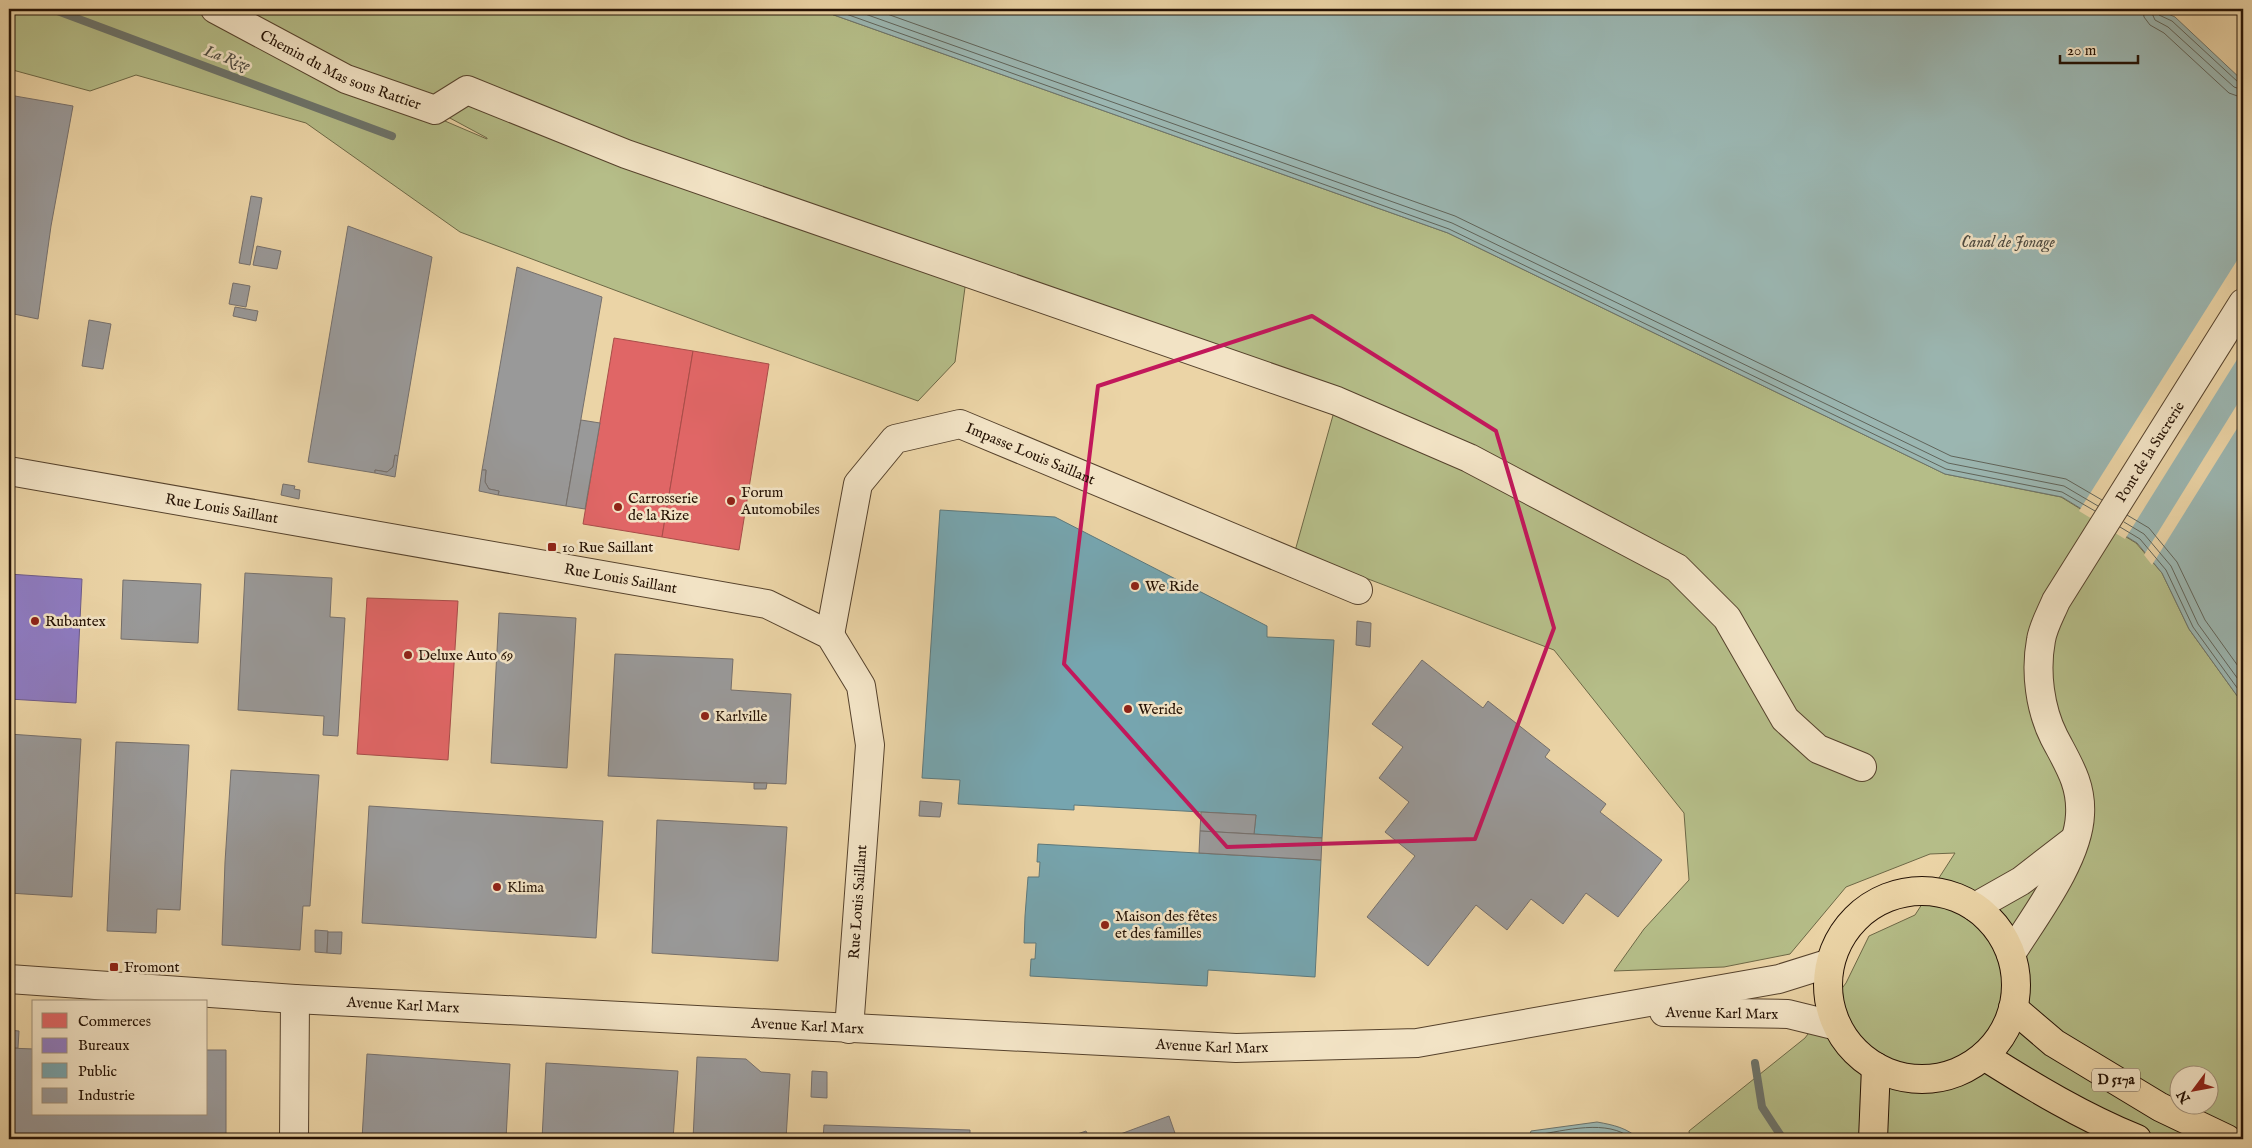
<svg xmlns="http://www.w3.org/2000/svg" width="2252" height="1148" viewBox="0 0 2252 1148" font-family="'IM FELL English',serif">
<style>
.green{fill:#b5bd88;stroke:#6d6846;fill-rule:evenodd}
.water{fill:#9bb6b1;stroke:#6c746c}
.pier{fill:#ebd4a6}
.shops{fill:#e06666;stroke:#a84d49}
.offices{fill:#8e7cc3;stroke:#6e5c8a}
.public{fill:#76a5af;stroke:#5e797c}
.industry{fill:#999;stroke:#76706c}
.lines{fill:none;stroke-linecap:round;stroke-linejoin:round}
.shore{stroke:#60645a;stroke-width:1}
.stream{stroke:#6c746c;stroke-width:8}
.minor-casing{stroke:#56422c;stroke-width:30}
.tertiary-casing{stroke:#56422c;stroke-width:30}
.primary-casing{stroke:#251204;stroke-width:30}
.minor{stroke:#f2e3c5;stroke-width:28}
.tertiary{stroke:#f2e3c5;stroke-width:28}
.primary{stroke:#ebd4a6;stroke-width:28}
.marked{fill:none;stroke:#c2185b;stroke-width:4;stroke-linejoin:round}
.poi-dot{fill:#8f2418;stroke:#f2e3c5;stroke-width:2}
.labels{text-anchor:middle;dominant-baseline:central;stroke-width:5;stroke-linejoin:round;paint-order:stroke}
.shield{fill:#f2e3c5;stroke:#62513e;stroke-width:1}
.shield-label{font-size:14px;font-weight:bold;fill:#251204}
.street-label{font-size:15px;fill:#251204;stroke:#f2e3c5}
.poi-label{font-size:15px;fill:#251204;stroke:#f2e3c5;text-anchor:start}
.water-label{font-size:16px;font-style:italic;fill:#4e4b41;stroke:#f2e3c5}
</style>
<rect width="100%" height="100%" fill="#ebd4a6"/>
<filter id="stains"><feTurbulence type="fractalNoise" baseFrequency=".004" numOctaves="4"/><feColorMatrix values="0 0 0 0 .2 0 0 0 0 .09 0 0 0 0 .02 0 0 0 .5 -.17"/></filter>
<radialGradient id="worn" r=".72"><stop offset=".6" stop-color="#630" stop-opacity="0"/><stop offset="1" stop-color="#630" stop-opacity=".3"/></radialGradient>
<path class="green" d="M 9,9 L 817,9 L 1448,233 L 1945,474 L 2061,497 L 2136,543 L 2162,573 L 2189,629 L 2243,704 L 2243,1139 L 1690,1139 L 1689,1131 L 1805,1038 L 1846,983 L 1869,936 L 1915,915 L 1955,853 L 1930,854 L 1846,887 L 1790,954 L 1724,967 L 1614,971 L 1644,929 L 1689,880 L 1684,813 L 1554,650 L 1295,551 L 1337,401 L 968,265 L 955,362 L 918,401 L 729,333 L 460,232 L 306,123 L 136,75 L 90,91 L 9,69 ZM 356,83 L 435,110 L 487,138 L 487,139 ZM 2180,1076 L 2210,1076 L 2210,1106 L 2180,1106 Z"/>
<g class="water">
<polygon points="817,9 2157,9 2175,17 2243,81 2243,704 2189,629 2162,573 2137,543 2062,497 1945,474 1448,233"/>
<path d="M 1597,1122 C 1614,1125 1627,1128 1639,1139 L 1528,1139 L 1531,1131 Z"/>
</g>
<g class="pier">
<polygon points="2243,251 2243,350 2125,539 2079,511"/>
<polygon points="2243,395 2243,419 2152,565 2144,555"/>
</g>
<g class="shops">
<polygon points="614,338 693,351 662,537 583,524"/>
<polygon points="693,351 769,364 739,550 662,537"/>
<polygon points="367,598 458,601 448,760 357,754"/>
</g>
<polygon class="offices" points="9,574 82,579 76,703 9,699"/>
<g class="public">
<polygon points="940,510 1055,517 1267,626 1267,637 1334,640 1322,838 1254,834 1256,815 1074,805 1074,810 958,804 960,780 922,778"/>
<polygon points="1038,844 1321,860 1315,977 1208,970 1207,986 1030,976 1031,959 1035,959 1036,943 1024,943 1025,916 1028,877 1039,877 1040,862 1037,862"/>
</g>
<g class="industry">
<polygon points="9,95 73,106 51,226 38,319 9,313"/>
<polygon points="251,196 262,198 250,265 239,263"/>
<polygon points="348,226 432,257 398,456 395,455 393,467 387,472 375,470 375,473 308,462"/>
<polygon points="257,246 281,251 277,269 253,265"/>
<polygon points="517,267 602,297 566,506 498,495 499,491 489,489 485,482 486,470 482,470"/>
<polygon points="233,283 250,286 246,307 229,304"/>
<polygon points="235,307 258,311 256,321 233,316"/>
<polygon points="89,320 111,324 103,369 82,366"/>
<polygon points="581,420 600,423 585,509 566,506"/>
<polygon points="395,455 398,456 395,477 375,473 375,470 387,472 393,467"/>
<polygon points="482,470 486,470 485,482 489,489 499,491 498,495 479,491"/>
<polygon points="283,484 295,486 294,489 300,490 299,499 281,495"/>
<polygon points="245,573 332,578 330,617 345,618 338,736 323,735 324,716 238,710"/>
<polygon points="123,580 201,584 198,643 121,639"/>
<polygon points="499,613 576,618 567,768 491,763"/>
<polygon points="1357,621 1371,623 1370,647 1356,645"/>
<polygon points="615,654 733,659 731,690 791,694 786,784 608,776"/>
<polygon points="1422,660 1483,708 1488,701 1550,750 1545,757 1606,804 1600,812 1662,860 1618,917 1586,893 1563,924 1531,899 1507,930 1476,905 1428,966 1367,917 1415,856 1385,832 1409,802 1379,778 1403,747 1372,724"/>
<polygon points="9,734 81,739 72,897 9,893"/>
<polygon points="116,742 189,745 180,910 157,909 156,933 107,931"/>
<polygon points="231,770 319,775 310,906 303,906 300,950 222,945 225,862"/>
<polygon points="754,783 767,783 766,789 754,789"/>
<polygon points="920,801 942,803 940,817 919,816"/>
<polygon points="369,806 603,821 596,938 362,923"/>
<polygon points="1201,812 1256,815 1254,834 1200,831"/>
<polygon points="657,820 787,827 778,961 652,953"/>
<polygon points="1200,831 1322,838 1321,860 1199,853"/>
<polygon points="315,930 328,931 327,953 315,952"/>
<polygon points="328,932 342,932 341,954 327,953"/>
<polygon points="9,1030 19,1031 18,1048 9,1048"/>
<polygon points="9,1048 34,1049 34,1114 206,1114 206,1050 226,1050 226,1139 9,1139"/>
<polygon points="367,1054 510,1064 506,1139 362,1139"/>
<polygon points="697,1057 746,1059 761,1072 790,1074 786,1139 693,1139"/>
<polygon points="546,1063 678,1071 673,1139 542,1139"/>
<polygon points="812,1071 827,1072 827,1098 811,1097"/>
<polygon points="1169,1116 1177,1139 1107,1139"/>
<polygon points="824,1125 970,1130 970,1139 823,1139"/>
<polygon points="1086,1131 1090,1139 1063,1139"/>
</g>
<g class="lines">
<g class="shore">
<polyline points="832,9 1449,229 1946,469 2062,492 2095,511"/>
<polyline points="851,9 1452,223 1948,463 2064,486 2098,506"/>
<polyline points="873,9 1455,216 1951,456 2066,479 2102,500"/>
<polyline points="2143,9 2144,17 2150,25 2164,33 2229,93 2243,98"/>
<polyline points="2150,9 2155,20 2168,27 2234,87 2243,90"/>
<polyline points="2157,9 2159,15 2172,21 2238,82 2243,84"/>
<polyline points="2127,515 2149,528 2177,562 2205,620 2243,673"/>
<polyline points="2124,522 2144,534 2171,566 2198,624 2243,686"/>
<polyline points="2120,527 2140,539 2166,570 2193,627 2243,696"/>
<path d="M 1533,1139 L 1536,1135 C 1564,1131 1608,1118 1632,1139"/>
<polyline points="1554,1139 1597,1134 1620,1139"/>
</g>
<g class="stream">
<polyline points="52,9 392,136"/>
<polyline points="1755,1063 1762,1107 1783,1139"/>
</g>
<g class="minor-casing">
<g id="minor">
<path id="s1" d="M 215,9 L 346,79 L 435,110 L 467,90 L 626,154 L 1337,401 L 1469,458 L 1677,568 L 1727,618 L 1785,719 L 1818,749 L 1862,767"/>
<path id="s2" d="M 9,471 L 767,604 L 830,635 L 861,686 L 870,745 L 849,1029"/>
<path id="s3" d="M 830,635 L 858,484 L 895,439 L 960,424 L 1358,590"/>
<path id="s4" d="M 9,979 L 295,999 L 1236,1048 L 1417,1043 L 1779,979 L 1830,963"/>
<path id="s5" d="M 1664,1012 L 1788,1014 L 1837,1026"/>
<polyline points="294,1139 295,999"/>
</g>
</g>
<g class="tertiary-casing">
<g id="tertiary">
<polyline points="1975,907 2021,881 2074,840"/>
<path id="s6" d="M 2011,954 C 2034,917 2078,860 2080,815 C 2082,784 2068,764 2054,737 C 2040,709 2035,672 2041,640 C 2043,627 2051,613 2056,601 L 2243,303"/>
</g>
</g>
<g class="primary-casing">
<g id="primary">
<circle cx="1922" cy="985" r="94"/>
<polyline points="2013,1008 2054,1043 2160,1107 2227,1139"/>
<path d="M 1984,1056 C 2033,1087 2083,1117 2137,1139"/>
<polyline points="1873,1139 1876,1067"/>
</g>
</g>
<use href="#minor" class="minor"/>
<use href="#tertiary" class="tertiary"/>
<use href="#primary" class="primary"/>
</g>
<path class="marked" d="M 1312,316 L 1496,431 L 1554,628 L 1475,839 L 1227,847 L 1064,664 L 1098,386 Z"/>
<g class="poi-dot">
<circle cx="731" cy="501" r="5"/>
<circle cx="618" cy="507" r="5"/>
<rect x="547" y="542" width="10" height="10" rx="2.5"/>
<circle cx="1135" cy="586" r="5"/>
<circle cx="35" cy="621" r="5"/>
<circle cx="408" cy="655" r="5"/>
<circle cx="1128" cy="709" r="5"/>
<circle cx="705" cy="716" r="5"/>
<circle cx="497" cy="887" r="5"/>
<circle cx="1105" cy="925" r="5"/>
<rect x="109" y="962" width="10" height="10" rx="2.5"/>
</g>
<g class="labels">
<rect class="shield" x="2092" y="1068.5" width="48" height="23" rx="4"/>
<g class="shield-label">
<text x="2116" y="1080">D 517a</text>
</g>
<g class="street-label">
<text stroke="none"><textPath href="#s1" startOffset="140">Chemin du Mas sous Rattier</textPath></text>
<text stroke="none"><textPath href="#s6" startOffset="558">Pont de la Sucrerie</textPath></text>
<text stroke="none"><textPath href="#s3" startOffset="355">Impasse Louis Saillant</textPath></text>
<text stroke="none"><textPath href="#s2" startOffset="216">Rue Louis Saillant</textPath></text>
<text stroke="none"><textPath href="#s2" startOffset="621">Rue Louis Saillant</textPath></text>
<text transform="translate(858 902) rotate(-86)">Rue Louis Saillant</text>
<text stroke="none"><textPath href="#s4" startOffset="395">Avenue Karl Marx</textPath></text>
<text stroke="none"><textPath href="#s5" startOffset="58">Avenue Karl Marx</textPath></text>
<text stroke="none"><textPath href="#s4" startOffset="800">Avenue Karl Marx</textPath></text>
<text stroke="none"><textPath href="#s4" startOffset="1205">Avenue Karl Marx</textPath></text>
</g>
<g class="poi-label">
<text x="741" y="492">Forum<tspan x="741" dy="17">Automobiles</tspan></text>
<text x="628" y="498">Carrosserie<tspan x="628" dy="17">de la Rize</tspan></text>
<text x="562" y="547">10 Rue Saillant</text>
<text x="1145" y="586">We Ride</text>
<text x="45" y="621">Rubantex</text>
<text x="418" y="655">Deluxe Auto 69</text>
<text x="1138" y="709">Weride</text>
<text x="715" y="716">Karlville</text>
<text x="507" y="887">Klima</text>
<text x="1115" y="916">Maison des fêtes<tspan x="1115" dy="17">et des familles</tspan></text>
<text x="124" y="967">Fromont</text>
</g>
<g class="water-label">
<text transform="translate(227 59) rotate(20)">La Rize</text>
<text x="2008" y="243">Canal de Jonage</text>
</g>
</g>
<rect width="2252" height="1148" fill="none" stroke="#ebd4a6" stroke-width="30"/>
<rect x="10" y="10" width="2232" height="1128" fill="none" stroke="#251204" stroke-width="2.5"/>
<rect x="15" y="15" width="2222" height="1118" fill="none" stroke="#251204"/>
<rect x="32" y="1000" width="175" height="115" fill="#f2e3c5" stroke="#a08f78"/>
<rect x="42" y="1013" width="25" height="15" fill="#e06666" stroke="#a08f78"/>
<text x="78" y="1026" font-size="15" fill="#251204">Commerces</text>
<rect x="42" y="1038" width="25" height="15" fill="#8e7cc3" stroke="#a08f78"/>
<text x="78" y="1050" font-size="15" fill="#251204">Bureaux</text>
<rect x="42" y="1063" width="25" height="15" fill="#76a5af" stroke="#a08f78"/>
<text x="78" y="1076" font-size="15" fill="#251204">Public</text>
<rect x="42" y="1088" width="25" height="15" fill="#999999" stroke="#a08f78"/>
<text x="78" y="1100" font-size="15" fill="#251204">Industrie</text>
<g transform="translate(2194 1090) rotate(238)"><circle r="24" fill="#f2e3c5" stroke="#a08f78"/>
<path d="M0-4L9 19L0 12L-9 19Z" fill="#8f2418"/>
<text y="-8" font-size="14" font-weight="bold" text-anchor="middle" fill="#251204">N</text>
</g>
<path d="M2060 55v8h78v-8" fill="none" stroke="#251204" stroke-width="2.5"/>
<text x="2067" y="55" font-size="15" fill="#251204" stroke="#f2e3c5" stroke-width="4" paint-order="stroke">20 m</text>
<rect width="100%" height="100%" filter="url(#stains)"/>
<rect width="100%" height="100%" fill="url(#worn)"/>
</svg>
